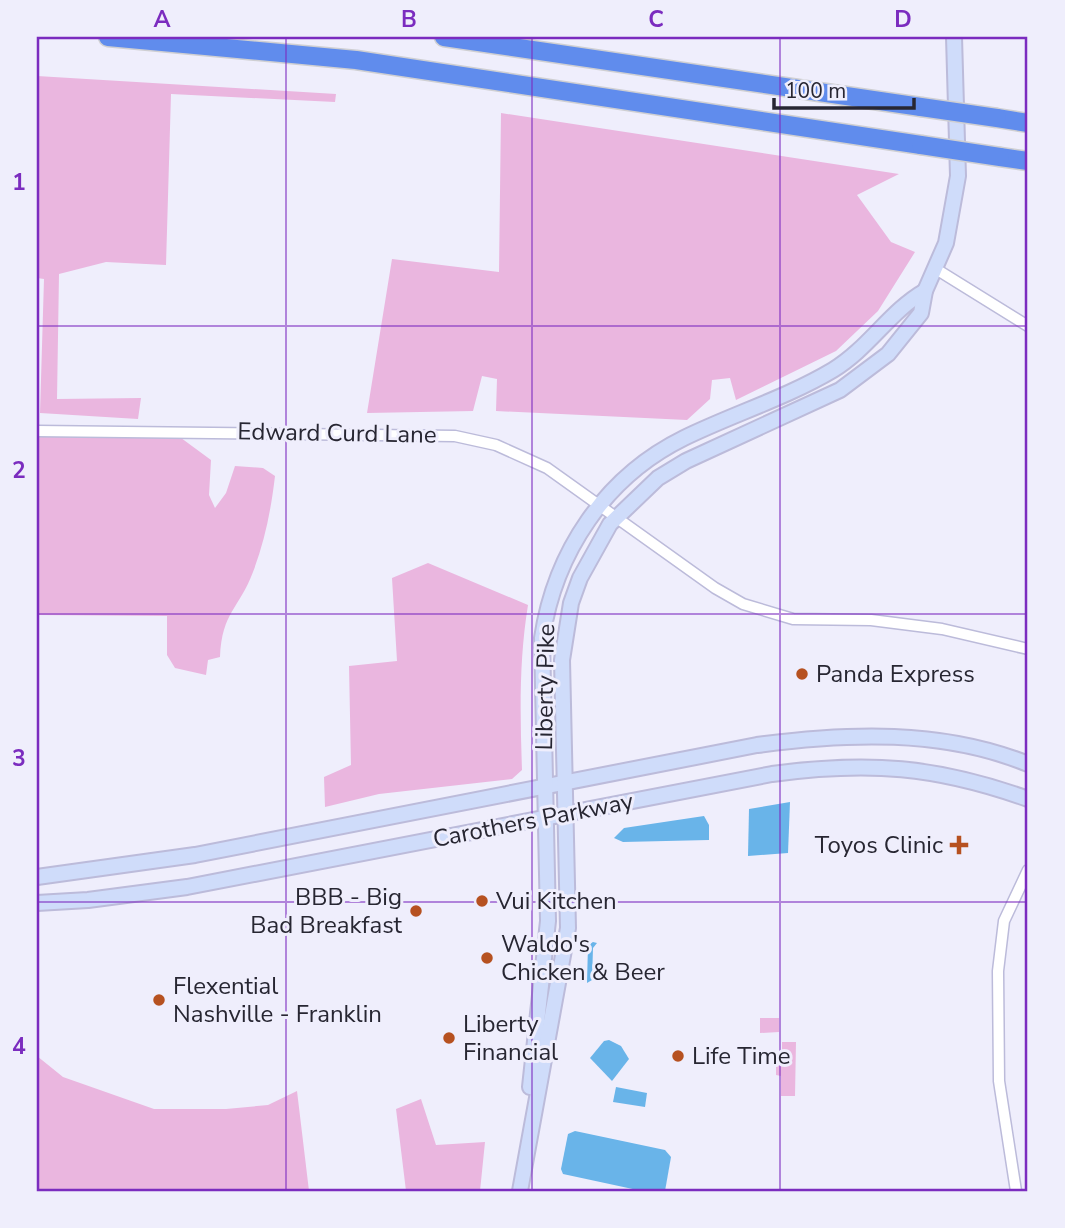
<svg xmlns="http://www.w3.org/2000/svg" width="1065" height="1228" viewBox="0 0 1065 1228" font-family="'Nunito Sans',sans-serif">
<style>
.green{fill:#eab6df}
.water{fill:#69b4e9}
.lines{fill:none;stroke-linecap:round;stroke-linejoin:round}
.street-casing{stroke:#bcbbda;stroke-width:13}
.secondary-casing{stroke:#bcbbda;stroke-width:18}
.highway-casing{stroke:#cfcfd2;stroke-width:21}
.street{stroke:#fff;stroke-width:10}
.secondary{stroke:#cfdcfa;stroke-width:14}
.highway{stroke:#608ced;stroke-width:18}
.highway-bridge-casing{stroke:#cfcfd2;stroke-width:21;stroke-linecap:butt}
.highway-bridge{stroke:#608ced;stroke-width:18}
.grid{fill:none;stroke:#7b2cbf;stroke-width:2;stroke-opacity:0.55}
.poi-dot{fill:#b65120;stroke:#efeefc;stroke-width:2.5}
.labels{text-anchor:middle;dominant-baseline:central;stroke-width:6;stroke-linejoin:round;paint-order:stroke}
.street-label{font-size:24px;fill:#272632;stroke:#efeefc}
.poi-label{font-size:24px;fill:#272632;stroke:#efeefc;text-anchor:start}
.neatline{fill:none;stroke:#7b2cbf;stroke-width:2.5}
.grid-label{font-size:23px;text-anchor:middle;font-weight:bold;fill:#7b2cbf}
</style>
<rect width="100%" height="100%" fill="#efeefc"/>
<g class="green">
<polygon points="37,76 336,94 335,102 171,94 166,265 106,262 59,274 57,399 141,398 138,419 40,413 44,279 37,278"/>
<polygon points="501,113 899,174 857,195 891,242 915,252 878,311 836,351 736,400 730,378 712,380 710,399 687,420 496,411 497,379 482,376 473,411 367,413 392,259 499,272"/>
<path d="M 177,435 L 211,460 L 209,495 L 215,508 L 226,493 L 235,466 L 263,468 L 275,476 C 271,510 265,540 253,572 C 239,609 222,612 220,657 L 208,660 L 206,675 L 175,668 L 167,655 L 167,616 L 37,615 L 37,437 Z"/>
<path d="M 428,563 L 528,605 C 519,660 520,714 522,770 L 512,779 L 379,794 L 325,807 L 324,777 L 351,765 L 349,666 L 397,661 L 392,578 Z"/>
<polygon points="760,1018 779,1018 779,1032 760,1033"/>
<polygon points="782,1042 796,1042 795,1096 781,1096 781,1076 776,1075 776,1060 782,1060"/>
<polygon points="37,1056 63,1077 154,1109 226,1109 268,1105 297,1091 309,1191 37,1191"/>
<polygon points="421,1099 436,1145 485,1142 480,1191 406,1191 396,1109"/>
</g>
<g class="water">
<polygon points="790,802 788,853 748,856 749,809"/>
<polygon points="704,816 709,825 709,840 623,842 614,838 624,828"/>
<polygon points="593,942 597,943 593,948 592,980 587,983 588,945"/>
<polygon points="609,1040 621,1046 629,1059 612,1081 590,1058 604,1041"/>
<polygon points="616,1087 647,1093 645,1107 613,1102"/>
<polygon points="575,1131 665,1150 671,1157 665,1191 642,1191 563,1174 561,1169 568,1134"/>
</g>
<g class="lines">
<g class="street-casing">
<g id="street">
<polyline points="936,269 1028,326"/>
<polyline points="37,431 455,436 496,445 547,468 715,588 743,604 793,619 871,620 942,629 1028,649"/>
<polyline points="1016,1191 999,1081 998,971 1004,921 1028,870"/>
</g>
</g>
<g class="secondary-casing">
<g id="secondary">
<path d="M 37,877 L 195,855 L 757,745 C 847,733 942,729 1028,764"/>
<path d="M 37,903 L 88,900 L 187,887 L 772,774 C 868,761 936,766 1028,799"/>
<path d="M 530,1087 L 548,921 L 542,638 C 555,552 605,477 684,438 C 733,414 786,398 833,370 C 869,348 890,311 925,291"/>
<polyline points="520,1191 568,928 562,660 571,603 580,578 610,524 658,478 686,461 840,390 888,354 921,313 925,291 946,243 958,176 954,37"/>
</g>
</g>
<g class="highway-casing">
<g id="highway">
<polyline points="108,37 356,60 921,145"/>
<polyline points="444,37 921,107"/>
<polyline points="997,118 1028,123"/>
<polyline points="1000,157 1028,161"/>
</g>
</g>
<use href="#street" class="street"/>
<use href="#secondary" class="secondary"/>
<use href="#highway" class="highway"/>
<g class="highway-bridge-casing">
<g id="highway-bridge">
<polyline points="921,107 997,118"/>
<polyline points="921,145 1000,157"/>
</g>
</g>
<use href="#highway-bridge" class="highway-bridge"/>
</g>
<path class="grid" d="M 286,37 L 286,1191M 532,37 L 532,1191M 780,37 L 780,1191M 37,326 L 1028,326M 37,614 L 1028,614M 37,902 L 1028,902"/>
<g class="poi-dot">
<circle cx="802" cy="674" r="7"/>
<path d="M955.5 834.5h7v7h7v7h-7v7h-7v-7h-7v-7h7z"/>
<circle cx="482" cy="901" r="7"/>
<circle cx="416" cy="911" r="7"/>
<circle cx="487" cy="958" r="7"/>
<circle cx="159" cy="1000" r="7"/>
<circle cx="449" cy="1038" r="7"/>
<circle cx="678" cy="1056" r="7"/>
</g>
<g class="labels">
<g class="street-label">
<text transform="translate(337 433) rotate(1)">Edward Curd Lane</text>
<text transform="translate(545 687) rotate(-89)">Liberty Pike</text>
<text transform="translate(533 820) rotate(-11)">Carothers Parkway</text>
</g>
<g class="poi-label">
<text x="816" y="674">Panda Express</text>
<text x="943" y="845" text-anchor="end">Toyos Clinic</text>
<text x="402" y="897" text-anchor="end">BBB - Big<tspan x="402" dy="28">Bad Breakfast</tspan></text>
<text x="496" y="901">Vui Kitchen</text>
<text x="501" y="944">Waldo's<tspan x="501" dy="28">Chicken &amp; Beer</tspan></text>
<text x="173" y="986">Flexential<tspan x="173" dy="28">Nashville - Franklin</tspan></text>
<text x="463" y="1024">Liberty<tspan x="463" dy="28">Financial</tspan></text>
<text x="692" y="1056">Life Time</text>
</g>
</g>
<rect width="1065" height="1228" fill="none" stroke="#efeefc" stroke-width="77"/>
<path d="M774 98v10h140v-10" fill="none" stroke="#272632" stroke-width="3.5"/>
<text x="785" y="98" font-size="21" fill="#272632" stroke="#efeefc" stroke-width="5" paint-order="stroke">100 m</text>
<rect x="38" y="38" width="988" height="1152" class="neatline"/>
<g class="grid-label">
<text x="162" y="27">A</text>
<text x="409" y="27">B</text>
<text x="656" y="27">C</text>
<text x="903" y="27">D</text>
<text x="19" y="190">1</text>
<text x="19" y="478">2</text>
<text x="19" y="766">3</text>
<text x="19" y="1054">4</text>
</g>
</svg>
